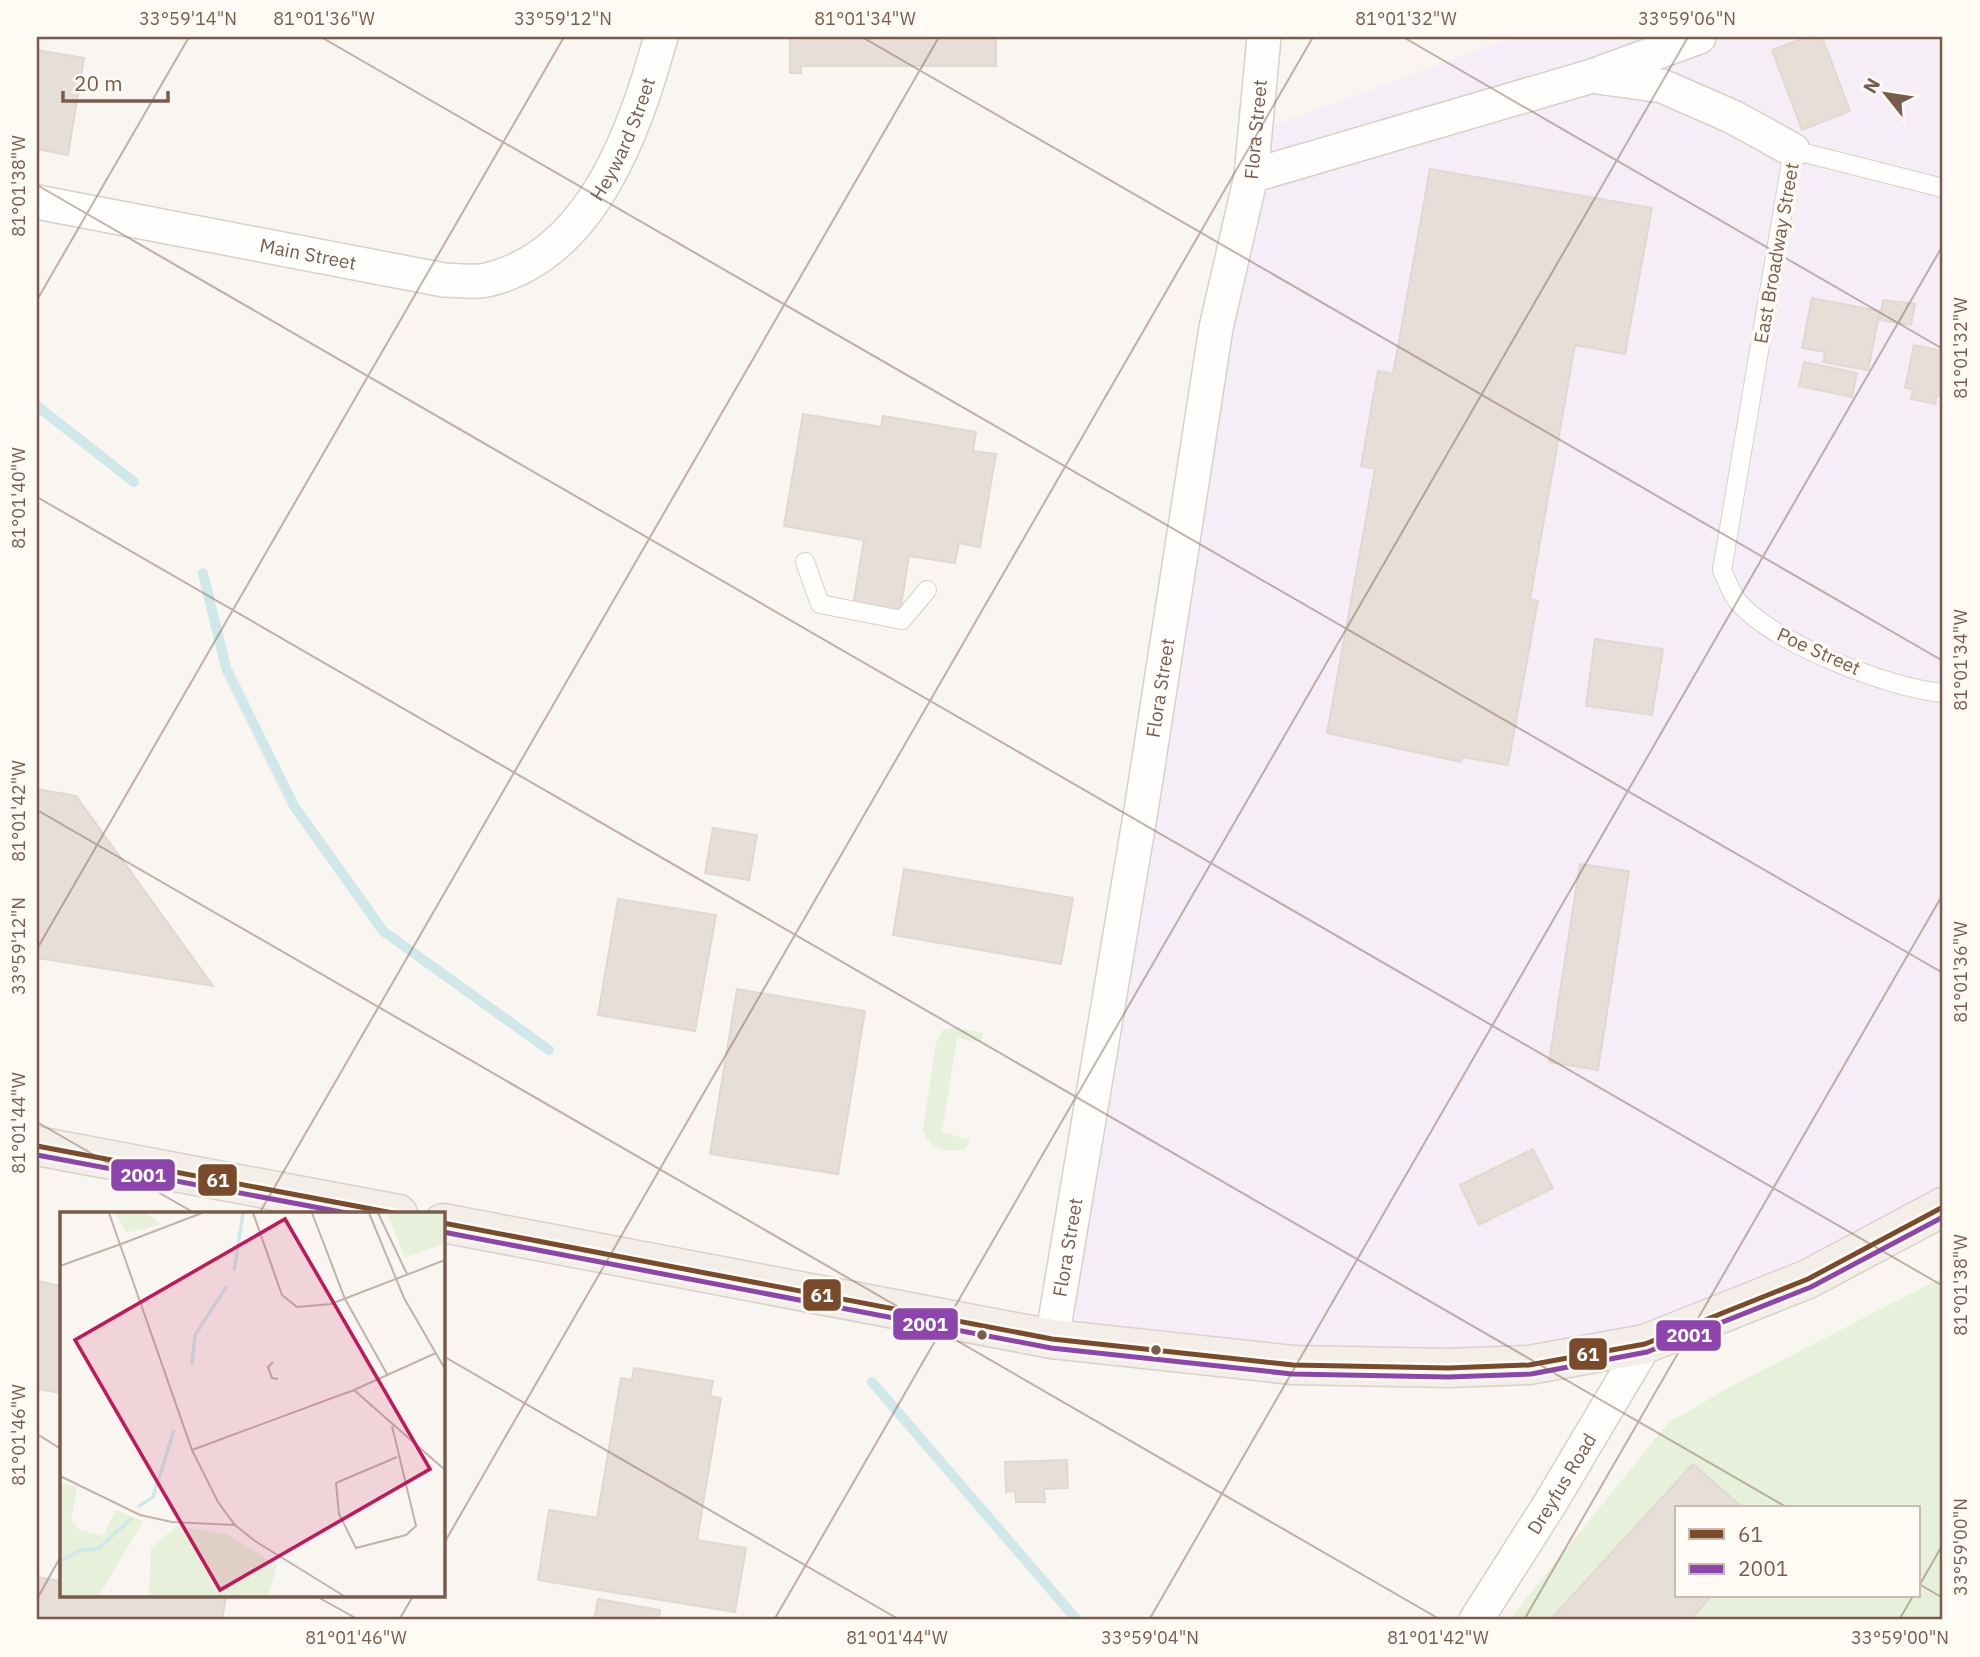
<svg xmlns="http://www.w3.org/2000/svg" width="1980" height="1657" font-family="'IBM Plex Sans',sans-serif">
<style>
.education{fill:#f6eef6}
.green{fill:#e7f0db;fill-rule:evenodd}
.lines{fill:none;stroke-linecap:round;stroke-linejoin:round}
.stream{stroke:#d0e8ea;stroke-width:10}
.building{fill:#e6ded7;stroke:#e2d8d2;stroke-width:2}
.lane-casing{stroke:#d7d1cb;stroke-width:20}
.street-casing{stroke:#d7d1cb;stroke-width:36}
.primary-casing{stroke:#dad1cc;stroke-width:41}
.lane{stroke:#fefefd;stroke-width:18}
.street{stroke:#fefefd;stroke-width:33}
.primary{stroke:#f3eee8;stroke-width:38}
.bus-1-casing{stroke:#fffaf3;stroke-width:10}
.bus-2-casing{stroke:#fffaf3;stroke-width:10}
.bus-1{stroke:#7a4b2a;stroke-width:5}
.bus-2{stroke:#8e44ad;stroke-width:5}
.ticks{fill:none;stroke:#7a5c4d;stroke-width:2;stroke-opacity:0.45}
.bus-dot{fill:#7a5c4d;stroke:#fffaf3;stroke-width:2.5}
.labels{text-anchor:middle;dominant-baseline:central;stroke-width:7;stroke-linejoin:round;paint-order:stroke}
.street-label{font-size:19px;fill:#7a5c4d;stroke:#fffaf3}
.inset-river{fill:none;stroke:#d0e8ea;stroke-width:3.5}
.inset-road{fill:none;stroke:#c2b3aa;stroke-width:2}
.view{fill:#c2185b;fill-opacity:0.15;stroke:#c2185b;stroke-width:3.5}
.inset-edge{fill:none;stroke:#7a5c4d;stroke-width:3.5}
.line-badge{stroke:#fffaf3;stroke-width:2.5}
.badge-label{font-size:19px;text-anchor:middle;font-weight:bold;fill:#fff}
.neatline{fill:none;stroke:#7a5c4d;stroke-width:2.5}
.ticks-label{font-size:18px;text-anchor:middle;fill:#7a5c4d}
</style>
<rect width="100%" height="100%" fill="#f9f5f0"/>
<polygon class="education" points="1513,37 1943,37 1943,1219 1759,1308 1401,1369 1049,1326 1259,131"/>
<g class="green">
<path d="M955,1027L984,1033L980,1042L957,1038L942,1132L970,1140L965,1149C945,1152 930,1151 923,1130L936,1042L943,1030Z"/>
<path d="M1943,1277V1620H1509L1667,1424L1726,1389ZM1677,1508H1919V1596H1677Z"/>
</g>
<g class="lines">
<g class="stream">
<polyline points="37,406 134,482"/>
<polyline points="203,573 226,668 294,806 383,931 549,1050"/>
<polyline points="872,1382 1077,1620"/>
</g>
</g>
<g class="building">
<polygon points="790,37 996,37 996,66 801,66 801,73 790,73"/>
<polygon points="1807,37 1822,37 1850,111 1802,130 1772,50"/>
<polygon points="37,50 84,58 68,155 37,149"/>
<polygon points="1430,169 1652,208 1625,354 1575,345 1530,599 1538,601 1508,765 1462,757 1461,762 1327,733 1375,469 1361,466 1378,371 1393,374"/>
<polygon points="1812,298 1880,311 1868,370 1823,362 1825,352 1802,348"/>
<polygon points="1883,300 1915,304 1911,325 1880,320"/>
<polygon points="1914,345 1943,351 1943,397 1937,395 1935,404 1911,399 1913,389 1905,388"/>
<polygon points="1804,362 1857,373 1852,397 1799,386"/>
<polygon points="803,414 881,427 883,416 976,432 973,451 996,454 980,547 959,543 955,563 909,556 900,612 853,605 864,540 784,526"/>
<polygon points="1595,639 1663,649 1652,715 1586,706"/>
<polygon points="37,789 76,796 213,986 37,958"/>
<polygon points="713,828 757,835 749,880 705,873"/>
<polygon points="1580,864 1629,871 1598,1070 1549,1062"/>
<polygon points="904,869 1073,898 1061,964 893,935"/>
<polygon points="618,899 716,915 695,1031 598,1015"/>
<polygon points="737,989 865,1011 838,1174 710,1154"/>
<polygon points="1533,1149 1553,1188 1479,1225 1460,1185"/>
<polygon points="37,1281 61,1286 61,1393 37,1389"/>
<polygon points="634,1368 713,1381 710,1396 721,1398 697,1540 746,1548 735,1612 538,1580 549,1510 597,1518 621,1378 632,1380"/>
<polygon points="1067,1460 1068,1488 1044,1489 1045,1502 1016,1502 1015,1491 1006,1492 1005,1462"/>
<polygon points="1693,1464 1743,1508 1677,1508 1677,1596 1711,1596 1690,1620 1550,1620"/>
<polygon points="37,1577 61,1581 61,1596 226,1596 222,1620 37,1620"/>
<polygon points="598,1599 660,1610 659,1620 594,1620"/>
</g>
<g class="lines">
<defs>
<g id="lane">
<path d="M1943,188L1793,150L1722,570C1727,580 1731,594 1739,603C1776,644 1888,688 1943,693"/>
<polyline points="805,562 820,604 902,620 927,590"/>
</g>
<g id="street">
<polyline points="1598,77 1662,86 1733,117 1793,150"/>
<polyline points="1251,176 1592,76 1699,37"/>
<path id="s1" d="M37,202L444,280C458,280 474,283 487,280C593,255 635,129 661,37"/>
<path id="s2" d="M1052,1339L1142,804L1216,328L1251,176L1264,37"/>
<path id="s3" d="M1476,1620L1551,1502L1645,1344"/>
</g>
<g id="primary">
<polyline points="37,1146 398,1214"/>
<polyline points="443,1223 1052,1339 1293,1365 1448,1368 1529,1365 1645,1344 1808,1279 1943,1207"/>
</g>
</defs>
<use href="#lane" class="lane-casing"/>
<use href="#street" class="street-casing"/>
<use href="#primary" class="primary-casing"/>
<use href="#lane" class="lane"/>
<use href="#street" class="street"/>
<use href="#primary" class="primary"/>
<defs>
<g id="bus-1">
<polyline points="37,1146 398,1214"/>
<polyline points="443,1223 1052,1339 1293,1365 1448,1368 1529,1365 1645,1344 1808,1279 1943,1207"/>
</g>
<g id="bus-2">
<polyline points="37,1155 352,1214"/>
<polyline points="443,1232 1051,1348 1292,1374 1448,1377 1531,1374 1647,1352 1811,1287 1943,1217"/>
</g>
</defs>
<use href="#bus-1" class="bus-1-casing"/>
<use href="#bus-2" class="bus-2-casing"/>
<use href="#bus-1" class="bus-1"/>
<use href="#bus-2" class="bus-2"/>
</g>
<path class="ticks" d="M321,37L1943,973M862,37L1943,661M1403,37L1943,349M37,185L1943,1286M37,300L189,37M37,497L1788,1508M37,810L1441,1620M37,949L564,37M37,1122L196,1214M259,1214L939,37M443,1356L900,1620M37,1434L61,1449M443,1545L1313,37M1919,1584L1943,1598M1919,1586L1943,1544M316,1596L359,1620M37,1599L61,1556M399,1620L413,1596M774,1620L1688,37M1149,1620L1943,245M1524,1620L1943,894M1899,1620L1913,1596"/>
<g class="bus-dot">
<circle cx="982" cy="1335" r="6"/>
<circle cx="1156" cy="1350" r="6"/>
</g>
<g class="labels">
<g class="street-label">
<text stroke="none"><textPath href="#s2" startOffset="1227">Flora Street</textPath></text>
<text stroke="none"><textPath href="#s1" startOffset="662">Heyward Street</textPath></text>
<text transform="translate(1776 253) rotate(-80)">East Broadway Street</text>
<text stroke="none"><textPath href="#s1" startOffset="276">Main Street</textPath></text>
<text transform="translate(1819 651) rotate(24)">Poe Street</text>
<text stroke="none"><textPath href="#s2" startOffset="660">Flora Street</textPath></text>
<text stroke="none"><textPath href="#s2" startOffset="93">Flora Street</textPath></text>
<text stroke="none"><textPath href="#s3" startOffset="161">Dreyfus Road</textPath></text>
</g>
</g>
<g transform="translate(60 1212)">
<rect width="385" height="385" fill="#f9f5f0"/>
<path d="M56,1H87L101,12L66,21ZM327,1H385V31L345,46ZM0,269L17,276L11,308L20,318L43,324L56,298L83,309L39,384H0ZM117,314L167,322L217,353L208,384H89L91,336Z" fill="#e7f0db"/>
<path class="inset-river" d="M174,59L183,1M132,153L135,123L167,74M78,295L93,285L114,218M0,349L21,338L38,337L72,306"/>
<path class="inset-road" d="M49,1L132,238L158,290L175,313L195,329L284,384M193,1L222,83L237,95L271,92L385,48M252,1L285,87L327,162M309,1L344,86L385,157M318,1L347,62M61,32L142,1M0,54L61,32M213,150L208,155L212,166L218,167M294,178L385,258M332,214L356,314L346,323L296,336L279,302L276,271L337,245M132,238L294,178L376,141M0,264L80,303L112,310L175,313"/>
<path class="view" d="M225,7L370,257L160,378L15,128Z"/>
<rect width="385" height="385" class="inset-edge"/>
</g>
<g class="line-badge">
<rect x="110" y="1158" width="66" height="34" rx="7" fill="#8e44ad"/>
<rect x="197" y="1163" width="41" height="34" rx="7" fill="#7a4b2a"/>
<rect x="802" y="1278" width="40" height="34" rx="7" fill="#7a4b2a"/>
<rect x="892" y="1307" width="67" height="34" rx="7" fill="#8e44ad"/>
<rect x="1655" y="1319" width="67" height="33" rx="7" fill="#8e44ad"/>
<rect x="1568" y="1337" width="40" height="34" rx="7" fill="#7a4b2a"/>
</g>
<g class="badge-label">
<text x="143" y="1182">2001</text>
<text x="218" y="1187">61</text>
<text x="822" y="1302">61</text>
<text x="925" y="1331">2001</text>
<text x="1689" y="1342">2001</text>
<text x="1588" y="1361">61</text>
</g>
<rect width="1980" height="1657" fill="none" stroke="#fffaf3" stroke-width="77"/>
<rect x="1675" y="1506" width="245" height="91" fill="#fffaf3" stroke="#cabbb1" stroke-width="2"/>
<rect x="1689" y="1529" width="35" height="10" fill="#7a4b2a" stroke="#cabbb1" stroke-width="2"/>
<text x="1738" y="1542" font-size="21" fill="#7a5c4d">61</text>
<rect x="1689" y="1564" width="35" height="10" fill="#8e44ad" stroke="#cabbb1" stroke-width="2"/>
<text x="1738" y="1576" font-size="21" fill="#7a5c4d">2001</text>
<g transform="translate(1886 94) rotate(300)" stroke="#fffaf3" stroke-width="5" paint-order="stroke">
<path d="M0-5L12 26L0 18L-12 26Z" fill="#7a5c4d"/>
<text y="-10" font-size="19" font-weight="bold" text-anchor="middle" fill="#7a5c4d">N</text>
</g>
<path d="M63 91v10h105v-10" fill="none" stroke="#7a5c4d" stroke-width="3.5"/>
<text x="74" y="91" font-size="21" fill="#7a5c4d" stroke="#fffaf3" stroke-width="5" paint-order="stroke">20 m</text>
<rect x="38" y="38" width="1903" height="1580" class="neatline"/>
<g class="ticks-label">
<text x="188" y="25">33°59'14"N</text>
<text x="324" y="25">81°01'36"W</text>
<text x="563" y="25">33°59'12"N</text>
<text x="865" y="25">81°01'34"W</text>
<text x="1406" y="25">81°01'32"W</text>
<text x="1687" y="25">33°59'06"N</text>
<text transform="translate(19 186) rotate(-90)" y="6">81°01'38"W</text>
<text transform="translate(1961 348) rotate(-90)" y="6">81°01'32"W</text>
<text transform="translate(19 498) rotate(-90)" y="6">81°01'40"W</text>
<text transform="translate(1961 660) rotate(-90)" y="6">81°01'34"W</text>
<text transform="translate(19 811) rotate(-90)" y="6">81°01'42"W</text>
<text transform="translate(19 946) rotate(-90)" y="6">33°59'12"N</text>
<text transform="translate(1961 972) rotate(-90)" y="6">81°01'36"W</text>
<text transform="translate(19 1123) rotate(-90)" y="6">81°01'44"W</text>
<text transform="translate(1961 1285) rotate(-90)" y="6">81°01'38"W</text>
<text transform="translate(19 1435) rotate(-90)" y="6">81°01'46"W</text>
<text transform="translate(1961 1547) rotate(-90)" y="6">33°59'00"N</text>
<text x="356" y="1644">81°01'46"W</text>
<text x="897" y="1644">81°01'44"W</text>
<text x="1150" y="1644">33°59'04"N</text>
<text x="1438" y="1644">81°01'42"W</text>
<text x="1900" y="1644">33°59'00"N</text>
</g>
</svg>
